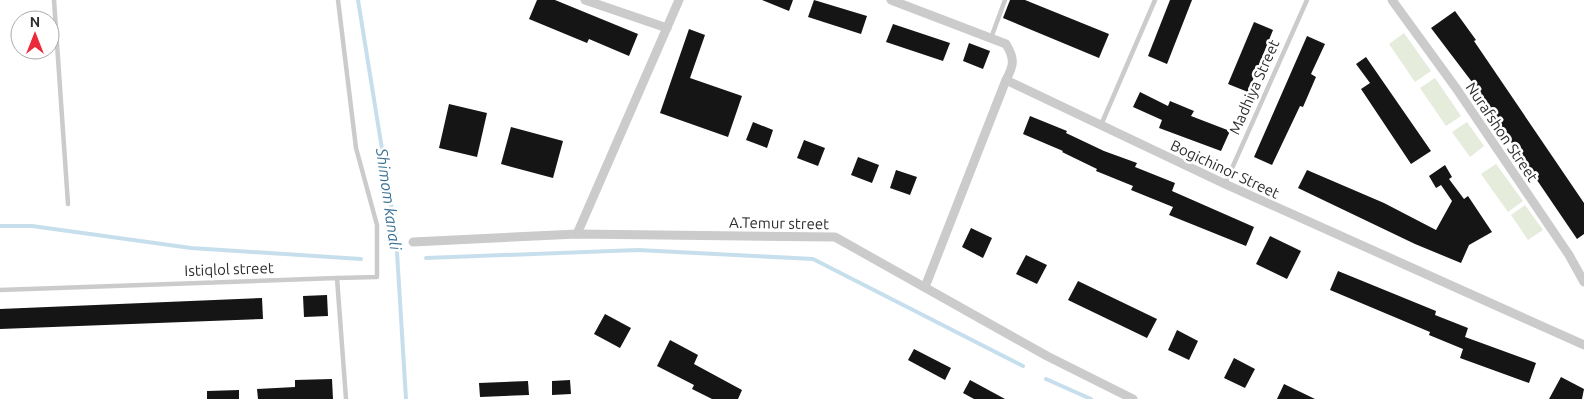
<svg xmlns="http://www.w3.org/2000/svg" width="1584" height="399" font-family="Ubuntu,sans-serif">
<style>
.green{fill:#e5ecdc}
.lines{fill:none;stroke-linecap:round;stroke-linejoin:round}
.stream{stroke:#c7dfed;stroke-width:4}
.building{fill:#151515}
.service{stroke:#cbcbcb;stroke-width:4.5}
.minor{stroke:#cbcbcb;stroke-width:9}
.labels{text-anchor:middle;dominant-baseline:central;stroke-width:5;stroke-linejoin:round;paint-order:stroke}
.street-label{font-size:15px;fill:#2e2e2e;stroke:#fff}
.water-label{font-size:16px;font-style:italic;fill:#397294;stroke:#fff}
</style>
<rect width="100%" height="100%" fill="#fff"/>
<g class="green">
<polygon points="1404,33 1431,71 1415,82 1389,44"/>
<polygon points="1435,78 1461,116 1446,126 1420,88"/>
<polygon points="1467,122 1484,146 1470,157 1452,132"/>
<polygon points="1496,164 1523,201 1508,212 1481,174"/>
<polygon points="1525,205 1543,230 1528,240 1511,215"/>
</g>
<g class="lines">
<g class="stream">
<polyline points="358,0 396,236 406,399"/>
<polyline points="0,226 32,226 191,248 361,259"/>
<polyline points="426,258 638,250 813,259 1023,366"/>
<polyline points="1046,379 1091,399"/>
</g>
</g>
<g class="building">
<polygon points="537,0 555,0 638,34 629,56 589,39 587,43 529,19"/>
<polygon points="762,0 793,0 789,11"/>
<polygon points="814,0 867,16 861,34 808,17"/>
<polygon points="1010,0 1025,0 1109,34 1099,58 1003,18"/>
<polygon points="1170,0 1192,0 1167,64 1148,56"/>
<polygon points="1455,11 1476,40 1474,41 1584,203 1584,234 1577,239 1486,105 1482,108 1467,85 1472,82 1431,28"/>
<polygon points="1254,22 1273,30 1248,92 1228,84"/>
<polygon points="893,24 950,43 943,61 886,42"/>
<polygon points="689,29 705,35 690,78 742,96 728,137 660,113"/>
<polygon points="1307,36 1325,44 1311,74 1316,77 1303,107 1300,106 1272,165 1254,157"/>
<polygon points="969,43 990,51 983,69 963,61"/>
<polygon points="1366,57 1431,151 1411,164 1361,89 1370,83 1356,64"/>
<polygon points="1140,92 1168,106 1170,101 1194,111 1191,116 1230,131 1221,151 1159,128 1162,120 1133,107"/>
<polygon points="449,104 487,113 477,157 439,148"/>
<polygon points="1030,116 1067,131 1066,133 1104,151 1137,163 1135,167 1175,183 1172,191 1254,227 1246,246 1169,215 1173,207 1131,190 1133,186 1096,171 1097,169 1062,152 1063,151 1023,134"/>
<polygon points="753,122 773,130 767,148 746,140"/>
<polygon points="511,127 563,141 553,178 501,164"/>
<polygon points="804,140 825,148 818,166 797,158"/>
<polygon points="858,157 879,165 872,183 851,175"/>
<polygon points="1445,165 1452,177 1449,179 1464,199 1468,196 1492,232 1469,245 1461,263 1415,244 1298,188 1307,170 1384,203 1436,230 1452,201 1441,185 1436,188 1429,176"/>
<polygon points="896,170 917,177 910,195 890,188"/>
<polygon points="971,228 992,238 983,258 962,247"/>
<polygon points="1270,236 1301,251 1287,279 1256,264"/>
<polygon points="1026,255 1047,265 1037,284 1016,274"/>
<polygon points="1338,271 1436,311 1435,315 1468,328 1465,337 1536,363 1529,383 1460,358 1463,349 1429,335 1430,332 1330,290"/>
<polygon points="1078,281 1157,319 1147,338 1068,300"/>
<polygon points="327,295 328,316 304,317 303,296"/>
<polygon points="262,298 263,319 0,329 0,309"/>
<polygon points="605,314 631,328 620,348 594,334"/>
<polygon points="1177,330 1198,341 1189,360 1168,350"/>
<polygon points="670,340 698,355 694,364 742,390 738,399 712,399 692,389 694,385 657,366"/>
<polygon points="914,349 951,368 945,380 908,360"/>
<polygon points="1234,358 1255,369 1245,388 1224,378"/>
<polygon points="1561,377 1584,389 1582,399 1549,399"/>
<polygon points="332,379 333,399 258,399 257,389 295,387 295,380"/>
<polygon points="570,380 571,394 552,395 552,381"/>
<polygon points="970,380 1005,399 974,399 963,393"/>
<polygon points="528,381 529,395 480,397 479,383"/>
<polygon points="1284,384 1315,399 1277,399"/>
<polygon points="239,390 239,399 207,399 207,391"/>
</g>
<g class="lines">
<g class="service">
<polyline points="54,0 68,204"/>
<polyline points="991,38 1005,0"/>
<polyline points="1101,125 1155,0"/>
<polyline points="1225,184 1307,0"/>
<polyline points="337,278 377,277 377,225 356,148 338,0"/>
<polyline points="0,290 337,278 346,399"/>
</g>
<g class="minor">
<polyline points="585,0 667,28"/>
<path d="M891,0L1006,44C1015,59 1014,65 1006,80L1225,184L1584,345"/>
<polyline points="1392,0 1456,88 1569,255 1584,282"/>
<polyline points="577,234 679,0"/>
<polyline points="413,242 577,234 835,237 1047,356 1133,399"/>
<polyline points="925,287 1006,80"/>
</g>
</g>
<g class="labels">
<g class="street-label">
<text transform="translate(1254 87) rotate(-66)">Madhiya Street</text>
<text transform="translate(1502 132) rotate(56)">Nurafshon Street</text>
<text transform="translate(1225 169) rotate(25)">Bogichinor Street</text>
<text transform="translate(779 223) rotate(1)">A.Temur street</text>
<text transform="translate(229 269) rotate(-2)">Istiqlol street</text>
</g>
<g class="water-label">
<text transform="translate(389 199) rotate(82)">Shimom kanali</text>
</g>
</g>
<g transform="translate(35 35)"><circle r="24" fill="#ffffff" stroke="#ababab"/>
<path d="M0-4L9 19L0 12L-9 19Z" fill="#eb2b3c"/>
<text y="-8" font-size="14" font-weight="bold" text-anchor="middle" fill="#2e2e2e">N</text>
</g>
</svg>
